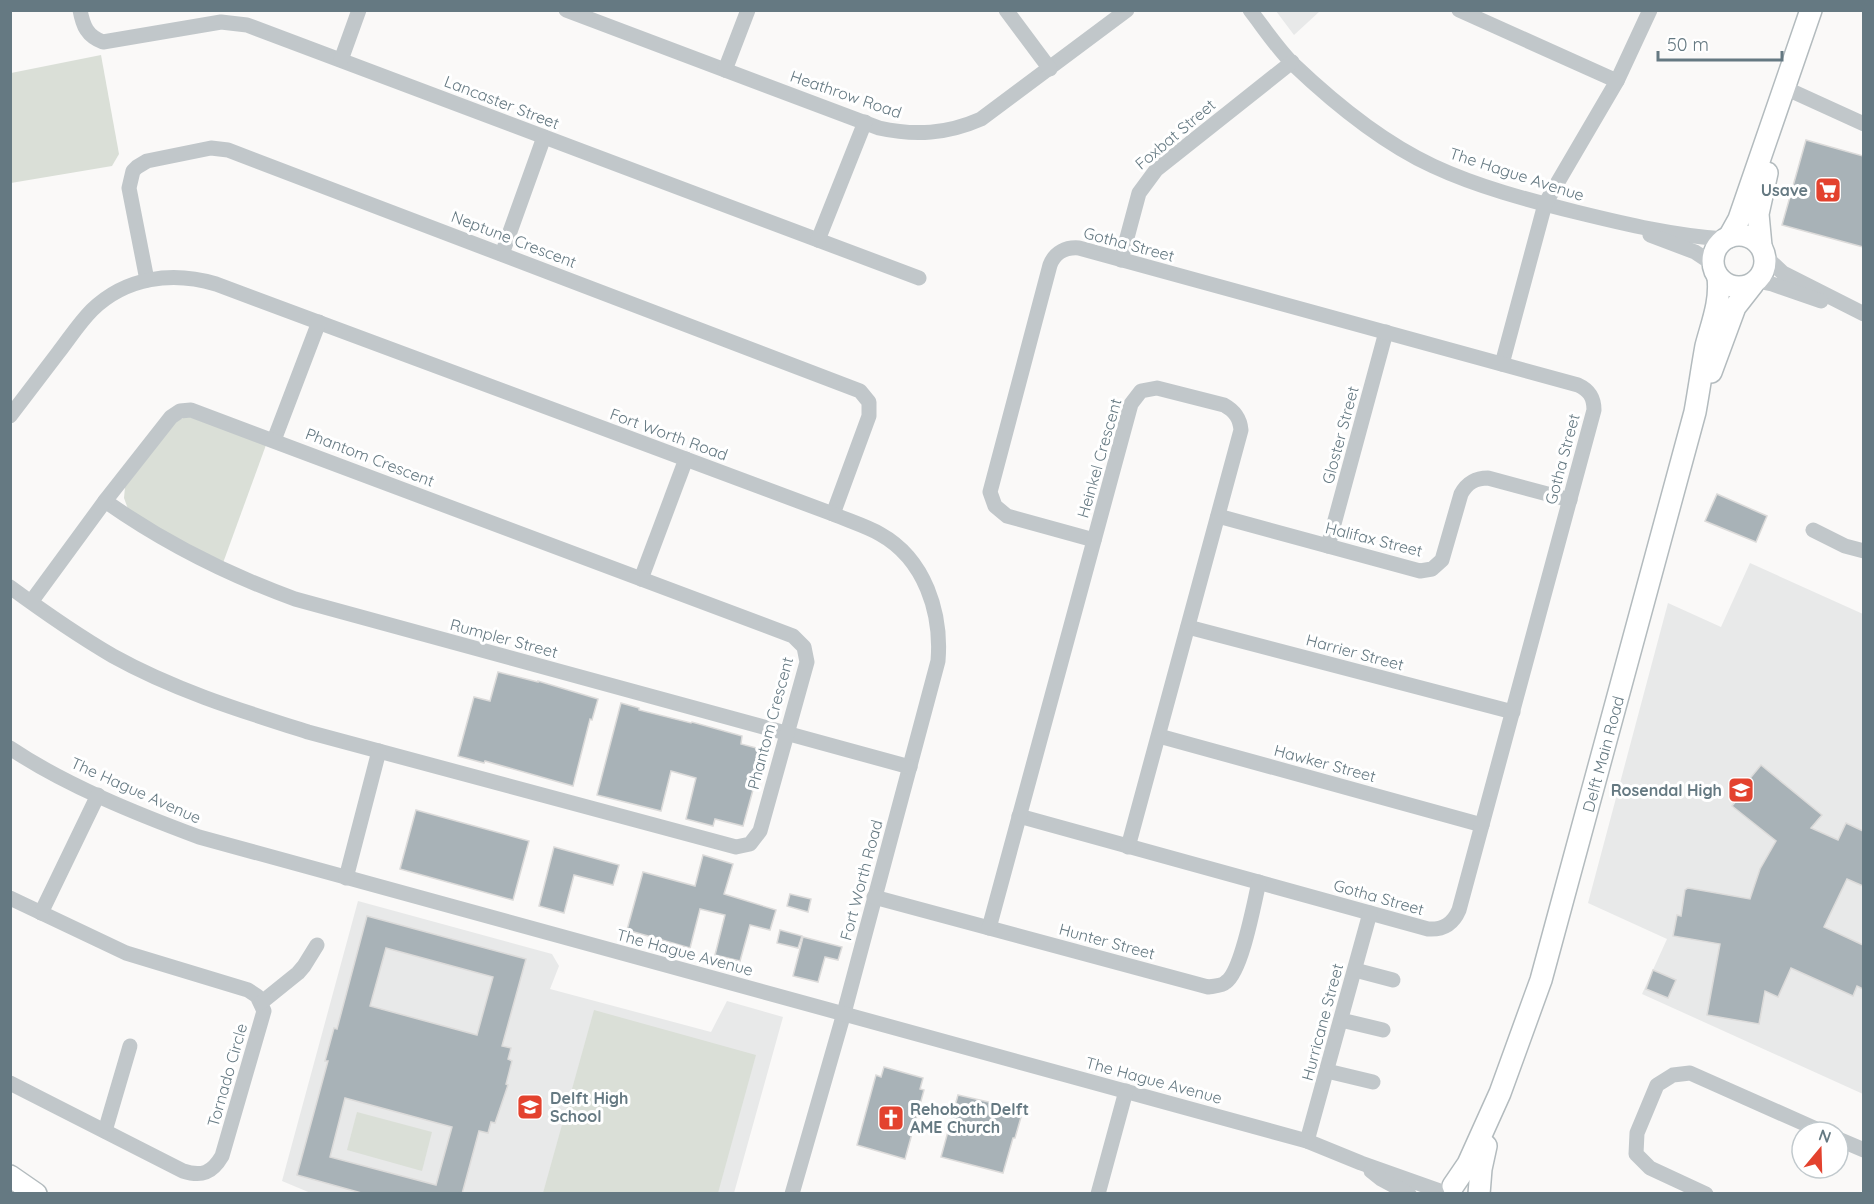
<svg xmlns="http://www.w3.org/2000/svg" width="1874" height="1204" font-family="Quicksand,sans-serif">
<style>
.built{fill:#e8e9e9}
.green{fill:#dadfd7}
.building{fill:#a8b2b7;stroke:#dcdbda;stroke-width:1.5;fill-rule:evenodd}
.lines{fill:none;stroke-linecap:round;stroke-linejoin:round}
.secondary-casing{stroke:#b3bbbe;stroke-width:24}
.street{stroke:#c1c7ca;stroke-width:15}
.secondary{stroke:#fff;stroke-width:21}
.labels{text-anchor:middle;dominant-baseline:central;stroke-width:6;stroke-linejoin:round;paint-order:stroke}
.street-label{font-size:16px;fill:#657982;stroke:#fff}
.poi-label{font-size:16px;font-weight:bold;fill:#657982;stroke:#fff;text-anchor:end}
</style>
<rect width="100%" height="100%" fill="#faf9f8"/>
<g class="built">
<polygon points="1276,11 1320,11 1294,35"/>
<polygon points="1750,563 1863,614 1863,1094 1642,994 1667,939 1588,903 1668,603 1721,627"/>
<polygon points="358,901 552,954 559,966 550,989 711,1032 727,1001 783,1017 734,1193 313,1194 282,1181"/>
</g>
<g class="green">
<polygon points="101,55 119,154 112,166 11,183 11,73"/>
<polygon points="188,416 266,445 223,563 167,536 128,509 124,498 125,487 176,421"/>
<polygon points="594,1010 756,1055 718,1193 543,1193"/>
<polygon points="357,1112 432,1132 422,1171 347,1150"/>
</g>
<g class="building">
<polygon points="1806,140 1863,156 1863,247 1782,225"/>
<polygon points="1717,494 1767,516 1756,542 1705,521"/>
<polygon points="498,672 538,682 538,681 598,699 592,720 590,719 573,786 485,761 484,763 458,756 474,697 490,701"/>
<polygon points="621,703 639,708 639,710 691,723 692,722 742,736 741,744 764,750 743,826 715,819 713,826 686,819 696,778 671,771 661,811 597,795"/>
<polygon points="1761,765 1822,815 1811,828 1838,840 1846,823 1863,831 1863,886 1847,879 1824,927 1863,945 1863,989 1857,986 1853,996 1791,968 1778,997 1765,991 1759,1024 1707,1015 1720,944 1673,936 1677,915 1681,916 1685,890 1688,888 1750,899 1760,869 1776,841 1732,806 1750,784 1747,782"/>
<polygon points="416,810 529,841 513,900 400,869"/>
<polygon points="554,847 619,865 613,885 574,875 564,913 539,906"/>
<polygon points="703,855 733,864 724,894 776,910 770,930 750,925 740,961 715,955 725,915 700,909 690,948 627,930 643,872 695,886"/>
<polygon points="790,894 811,899 808,912 787,906"/>
<path d="M367,916L526,959L502,1046L511,1048L508,1059L512,1061L506,1084L508,1085L495,1123L491,1122L488,1133L479,1131L462,1194H365L297,1175L328,1061H325L334,1028L337,1029ZM386,948L493,977L477,1035L370,1006ZM345,1098L452,1127L436,1185L330,1157Z"/>
<polygon points="780,930 802,936 798,948 777,943"/>
<polygon points="803,937 842,947 838,960 825,957 818,982 793,976"/>
<polygon points="1653,970 1676,980 1668,998 1646,989"/>
<polygon points="884,1067 923,1078 920,1089 924,1090 905,1159 857,1145 876,1075 881,1077"/>
<polygon points="958,1095 1023,1110 1015,1138 1013,1138 1003,1173 941,1157"/>
</g>
<g class="lines">
<defs>
<g id="secondary">
<circle cx="1739" cy="261" r="26"/>
<polyline points="1729,237 1739,219 1811,10"/>
<polyline points="1761,246 1758,214 1767,173"/>
<polyline points="1711,372 1735,307 1753,284"/>
<polyline points="10,1176 36,1194"/>
<path d="M1453,1186L1468,1164L1500,1093L1541,980L1695,412C1699,390 1702,368 1706,346C1712,323 1721,301 1718,277"/>
<polyline points="1479,1194 1481,1169 1486,1146"/>
</g>
</defs>
<use href="#secondary" class="secondary-casing"/>
<g class="street">
<path d="M80,10C83,26 87,36 103,42L221,22L247,25L919,278"/>
<path d="M566,10L879,128C915,136 947,134 981,119L1127,10"/>
<polyline points="1006,10 1050,69"/>
<path d="M1250,10C1264,28 1277,48 1293,64C1334,103 1381,142 1433,166C1478,187 1528,200 1576,212C1625,224 1675,236 1725,239"/>
<polyline points="1459,10 1617,81"/>
<polyline points="341,60 359,10"/>
<polyline points="725,70 748,10"/>
<polyline points="1785,88 1864,124"/>
<polyline points="1650,235 1695,252 1713,264"/>
<polyline points="818,240 865,122"/>
<polyline points="502,254 544,137"/>
<polyline points="1766,257 1783,273 1864,314"/>
<polyline points="1121,260 1139,193 1156,170 1292,62"/>
<polyline points="147,280 129,188 133,171 137,167 147,161 211,148 228,150 860,391 869,402 869,416 833,514"/>
<polyline points="1757,281 1772,284 1821,301"/>
<polyline points="1502,364 1545,204 1617,81 1650,10"/>
<path d="M10,416C26,395 42,374 58,353C69,339 79,323 92,310C126,277 172,271 216,284L833,514C849,521 866,526 880,534C925,559 942,613 938,661L844,1013L792,1194"/>
<polyline points="274,440 319,322"/>
<path d="M105,501C166,544 226,574 295,599L910,767"/>
<path d="M1218,516L1420,571L1432,569L1442,560L1461,494C1467,483 1475,478 1488,478L1570,500"/>
<polyline points="1813,530 1845,546 1864,551"/>
<polyline points="1328,546 1386,332"/>
<polyline points="641,579 686,459"/>
<path d="M10,587C44,612 77,635 113,656C174,690 242,711 308,732L736,847L750,844L760,831L807,662L804,647L793,636L191,410L180,411L171,417L105,501L31,602"/>
<polyline points="1188,627 1513,712"/>
<polyline points="1159,736 1482,825"/>
<path d="M10,748C65,785 137,814 199,837L1307,1141L1361,1163L1440,1191"/>
<path d="M1019,816L1428,929C1443,930 1453,924 1459,910L1594,410C1594,397 1589,390 1578,385L1079,248C1066,247 1055,252 1050,265L990,492L995,506L1007,516L1094,540"/>
<polyline points="346,878 379,751"/>
<path d="M874,897L1208,987C1214,986 1222,986 1226,982C1242,971 1254,903 1259,882"/>
<path d="M10,898L126,953L248,990L257,996L264,1011L222,1156C212,1173 202,1177 183,1171L10,1083"/>
<polyline points="41,913 98,795"/>
<path d="M989,928L1131,404L1141,391L1157,388L1224,405C1235,411 1240,418 1241,430L1128,847"/>
<polyline points="1355,970 1393,980"/>
<polyline points="262,1002 298,973 304,966 317,945"/>
<polyline points="1341,1020 1383,1030"/>
<polyline points="1327,1071 1373,1082"/>
<polyline points="105,1131 130,1046"/>
<polyline points="1838,1139 1864,1150"/>
<polyline points="1307,1141 1370,913"/>
<polyline points="1371,1171 1381,1179 1409,1194"/>
<polyline points="1098,1194 1126,1091"/>
<polyline points="1706,1194 1650,1168 1636,1154 1637,1133 1657,1085 1673,1075 1690,1073 1823,1132"/>
</g>
<use href="#secondary" class="secondary"/>
</g>
<defs>
<symbol id="supermarket-square" viewBox="-11 -11 22 22"><rect x="-9" y="-9" width="18" height="18" rx="4" fill="#e3422e" stroke="#fff"/><path d="M-6-5.5h2.5l.6 2H6L4.5 2H-2.5L-4.4-4H-6ZM-1.5 3.2a1.3 1.3 0 1 0 .1 0ZM3 3.2a1.3 1.3 0 1 0 .1 0Z" fill="#fff"/></symbol>
<symbol id="school-square" viewBox="-11 -11 22 22"><rect x="-9" y="-9" width="18" height="18" rx="4" fill="#e3422e" stroke="#fff"/><path d="M0-5L7-2L0 1L-7-2ZM-4 1L0 2.5L4 1V4Q0 6-4 4Z" fill="#fff"/></symbol>
<symbol id="church-square" viewBox="-11 -11 22 22"><rect x="-9" y="-9" width="18" height="18" rx="4" fill="#e3422e" stroke="#fff"/><path d="M-1.2-6h2.4v3.5h3.3v2.4h-3.3V6h-2.4V-.1h-3.3v-2.4h3.3Z" fill="#fff"/></symbol>
</defs>
<g fill-rule="evenodd">
<use href="#supermarket-square" x="1813" y="175" width="30" height="30"/>
<use href="#school-square" x="1726" y="775" width="30" height="30"/>
<use href="#school-square" x="515" y="1092" width="30" height="30"/>
<use href="#church-square" x="876" y="1103" width="30" height="30"/>
</g>
<g class="labels">
<g class="street-label">
<text transform="translate(846 94) rotate(19)">Heathrow Road</text>
<text transform="translate(502 102) rotate(21)">Lancaster Street</text>
<text transform="translate(1175 134) rotate(-40)">Foxbat Street</text>
<text transform="translate(1517 174) rotate(18)">The Hague Avenue</text>
<text transform="translate(514 239) rotate(21)">Neptune Crescent</text>
<text transform="translate(1129 244) rotate(15)">Gotha Street</text>
<text transform="translate(669 434) rotate(20)">Fort Worth Road</text>
<text transform="translate(1340 435) rotate(-75)">Gloster Street</text>
<text transform="translate(370 457) rotate(21)">Phantom Crescent</text>
<text transform="translate(1099 458) rotate(-74)">Heinkel Crescent</text>
<text transform="translate(1562 459) rotate(-75)">Gotha Street</text>
<text transform="translate(1374 539) rotate(14)">Halifax Street</text>
<text transform="translate(504 638) rotate(15)">Rumpler Street</text>
<text transform="translate(1355 652) rotate(15)">Harrier Street</text>
<text transform="translate(770 723) rotate(-75)">Phantom Crescent</text>
<text transform="translate(1603 754) rotate(-75)">Delft Main Road</text>
<text transform="translate(1325 763) rotate(15)">Hawker Street</text>
<text transform="translate(136 790) rotate(24)">The Hague Avenue</text>
<text transform="translate(861 880) rotate(-75)">Fort Worth Road</text>
<text transform="translate(1379 897) rotate(16)">Gotha Street</text>
<text transform="translate(1107 941) rotate(15)">Hunter Street</text>
<text transform="translate(685 952) rotate(15)">The Hague Avenue</text>
<text transform="translate(1322 1022) rotate(-75)">Hurricane Street</text>
<text transform="translate(227 1075) rotate(-74)">Tornado Circle</text>
<text transform="translate(1154 1080) rotate(15)">The Hague Avenue</text>
</g>
<g class="poi-label">
<text x="1808" y="190">Usave</text>
<text x="1722" y="790">Rosendal High</text>
<text x="550" y="1098" text-anchor="start">Delft High<tspan x="550" dy="18">School</tspan></text>
<text x="910" y="1109" text-anchor="start">Rehoboth Delft<tspan x="910" dy="18">AME Church</tspan></text>
</g>
</g>
<rect width="1874" height="1204" fill="none" stroke="#657982" stroke-width="24"/>
<g transform="translate(1820 1150) rotate(19)"><circle r="28" fill="#ffffff" stroke="#c1c9cd" stroke-width="1.5"/>
<path d="M0-4.5L10 22L0 15L-10 22Z" fill="#e3422e"/>
<text y="-9" font-size="16" font-weight="bold" text-anchor="middle" fill="#657982">N</text>
</g>
<path d="M1658 51v9h124v-9" fill="none" stroke="#657982" stroke-width="3"/>
<text x="1667" y="51" font-size="18" fill="#657982" stroke="#ffffff" stroke-width="4.5" paint-order="stroke">50 m</text>
</svg>
